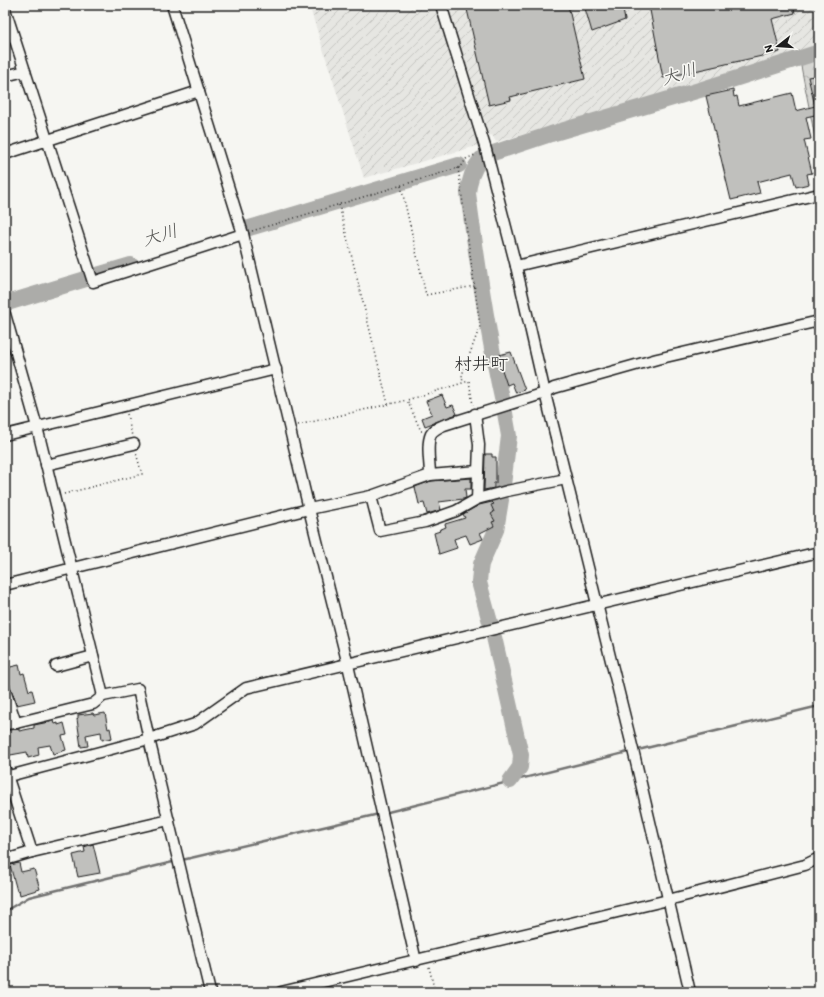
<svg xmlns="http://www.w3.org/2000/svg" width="824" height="997" font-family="Itim,'Klee One',sans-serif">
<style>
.industrial{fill:url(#industrial-furrows)}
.forest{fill:url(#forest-crowns);stroke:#797977}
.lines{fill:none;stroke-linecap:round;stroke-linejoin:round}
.stream{stroke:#727271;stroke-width:2.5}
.river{stroke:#acaca9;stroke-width:16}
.building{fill:#c0c0bd;stroke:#1c1c1c}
.minor-casing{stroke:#1c1c1c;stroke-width:13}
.path{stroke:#1c1c1c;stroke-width:1.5;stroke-dasharray:1 3;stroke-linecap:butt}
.minor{stroke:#f6f6f2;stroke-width:10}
.labels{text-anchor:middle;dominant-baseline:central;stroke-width:3.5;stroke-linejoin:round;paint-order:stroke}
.water-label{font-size:18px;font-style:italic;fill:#565654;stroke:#f6f6f2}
.neighbourhood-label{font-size:18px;fill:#1c1c1c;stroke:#f6f6f2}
</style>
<defs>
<pattern id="industrial-furrows" width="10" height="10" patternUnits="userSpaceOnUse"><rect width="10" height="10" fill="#e6e6e2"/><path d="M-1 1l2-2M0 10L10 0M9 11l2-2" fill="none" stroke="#c5c5c1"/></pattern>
<pattern id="forest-crowns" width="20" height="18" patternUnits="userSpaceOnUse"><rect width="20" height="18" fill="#d6d6d2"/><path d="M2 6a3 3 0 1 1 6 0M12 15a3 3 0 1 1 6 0" fill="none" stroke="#b7b7b4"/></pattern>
</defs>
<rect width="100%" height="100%" fill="#f6f6f2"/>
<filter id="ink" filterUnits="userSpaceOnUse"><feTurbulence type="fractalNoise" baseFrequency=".025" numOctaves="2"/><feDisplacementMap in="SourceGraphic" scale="8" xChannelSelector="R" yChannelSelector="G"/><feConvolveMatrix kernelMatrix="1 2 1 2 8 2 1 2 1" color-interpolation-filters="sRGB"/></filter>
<g filter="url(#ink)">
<g class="industrial">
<polygon points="309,5 435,5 480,145 364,178"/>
<polygon points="447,5 819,5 819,49 554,130 539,130 496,142 492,135 489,136"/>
</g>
<polygon class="forest" points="819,51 819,158 799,56"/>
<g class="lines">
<g class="stream">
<polyline points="638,750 819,706"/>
<polyline points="384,813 628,752"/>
<polyline points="182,860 379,814"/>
<polyline points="5,911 29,897 177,861"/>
</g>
<g class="river">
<polyline points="493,153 551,134 703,89 819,52"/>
<path d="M481,159C473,169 469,179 468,193C477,262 487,330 502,398"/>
<polyline points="246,229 459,165"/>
<polyline points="94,276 131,265"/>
<polyline points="7,303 89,278"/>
<polyline points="503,485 509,436 505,413"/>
<polyline points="490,622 479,582 480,571 481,564 496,530 501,500"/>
<polyline points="494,637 521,755 520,767 510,781"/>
</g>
</g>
<g class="building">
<polygon points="466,5 568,5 585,79 510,97 511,100 489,105"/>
<polygon points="584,5 622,5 625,20 592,32"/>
<polygon points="649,5 793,5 795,13 772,19 780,52 663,78"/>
<polygon points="819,75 819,114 806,117 811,139 804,140 812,173 807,174 809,184 796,187 792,173 757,182 760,193 731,200 706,96 733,90 734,97 737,96 739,106 792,93 796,111 815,106 808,77"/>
<polygon points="511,352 525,390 516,393 512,383 507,385 499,361 501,361 499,355"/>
<polygon points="442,395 447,407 453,405 457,414 425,426 422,418 432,414 426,401"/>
<polygon points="485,454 492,454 492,457 496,457 496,483 494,483 494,488 484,490"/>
<polygon points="471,478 471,489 465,489 466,498 463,499 439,502 441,510 427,514 424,503 419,504 415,487 431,481"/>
<polygon points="492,502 494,504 491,505 494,512 491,514 495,521 492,522 494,526 480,533 483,539 470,544 466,535 454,539 457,548 439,554 434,533 440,531 439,530 446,527 445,524 465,518 463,514 479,505"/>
<polygon points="19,665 21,674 24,673 29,691 32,690 35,701 17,705 10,686 6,668"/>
<polygon points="93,713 94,715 105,713 108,729 110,728 112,738 102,740 101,732 86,735 88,746 81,747 77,719 78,718 78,715"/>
<polygon points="54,721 55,724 58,723 58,725 64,723 67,735 62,736 66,750 53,754 50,745 38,747 39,755 28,758 27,752 5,756 5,732 9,730 19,729 19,731 34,728 34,725"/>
<polygon points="93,844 100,873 78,877 73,855 85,852 84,847"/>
<polygon points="19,863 21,872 34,869 40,889 20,895 19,890 17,891 10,865"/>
</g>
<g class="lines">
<defs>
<g id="minor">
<polyline points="172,5 243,234 309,509 348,665 416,961"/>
<polyline points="441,5 486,150 516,266 545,393 635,758 690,992"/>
<polyline points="5,9 93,282 243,234"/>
<polyline points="5,76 25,71"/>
<polyline points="5,154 199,91"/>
<polyline points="516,266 819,194"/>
<polyline points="5,314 37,427 103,696"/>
<polyline points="5,435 276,369"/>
<polyline points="46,465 134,444"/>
<polyline points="430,475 478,471"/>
<polyline points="371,496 380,531 425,522 456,511 477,499 479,445 475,414"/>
<polyline points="477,499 507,491 566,479"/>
<path d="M5,585L309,509L371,496L430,475C430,463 426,445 431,434C434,429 439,427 444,425L545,393L554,388L657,359L819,321"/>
<polyline points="56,666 93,656"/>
<polyline points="5,690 16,723"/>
<polyline points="5,724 16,723 93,704 103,696 138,689 149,739 210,992"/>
<polyline points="5,769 32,852 169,820"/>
<polyline points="5,777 149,739 195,724 246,688 819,552"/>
<polyline points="5,860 32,852"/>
<polyline points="281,992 668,900 805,865 819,858"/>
</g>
</defs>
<use href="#minor" class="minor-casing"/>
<g class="path">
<polyline points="458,168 480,326 462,375 463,383"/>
<polyline points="401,186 426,295 475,286"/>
<polyline points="339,205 388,404"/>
<polyline points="252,231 461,167 466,159 477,154"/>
<polyline points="127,414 132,436"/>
<polyline points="298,425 407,400"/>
<polyline points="422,431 421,431 407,400 469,381 473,405"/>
<polyline points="64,494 142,474 136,453"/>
<polyline points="429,967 435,992"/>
</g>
<use href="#minor" class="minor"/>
</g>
</g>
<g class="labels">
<g class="water-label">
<text transform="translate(679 74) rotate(-17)">大川</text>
<text transform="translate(160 235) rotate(-17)">大川</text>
</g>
<g class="neighbourhood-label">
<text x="481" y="364">村井町</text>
</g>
</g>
<rect width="824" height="997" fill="none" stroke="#f6f6f2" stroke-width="20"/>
<rect x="10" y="10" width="804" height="977" fill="none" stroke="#1c1c1c" stroke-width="1.5" filter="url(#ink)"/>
<g transform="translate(778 46) rotate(253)" stroke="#f6f6f2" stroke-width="3" paint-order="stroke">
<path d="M0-3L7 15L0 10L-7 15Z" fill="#1c1c1c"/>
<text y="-6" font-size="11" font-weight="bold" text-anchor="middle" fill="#1c1c1c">N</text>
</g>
</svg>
